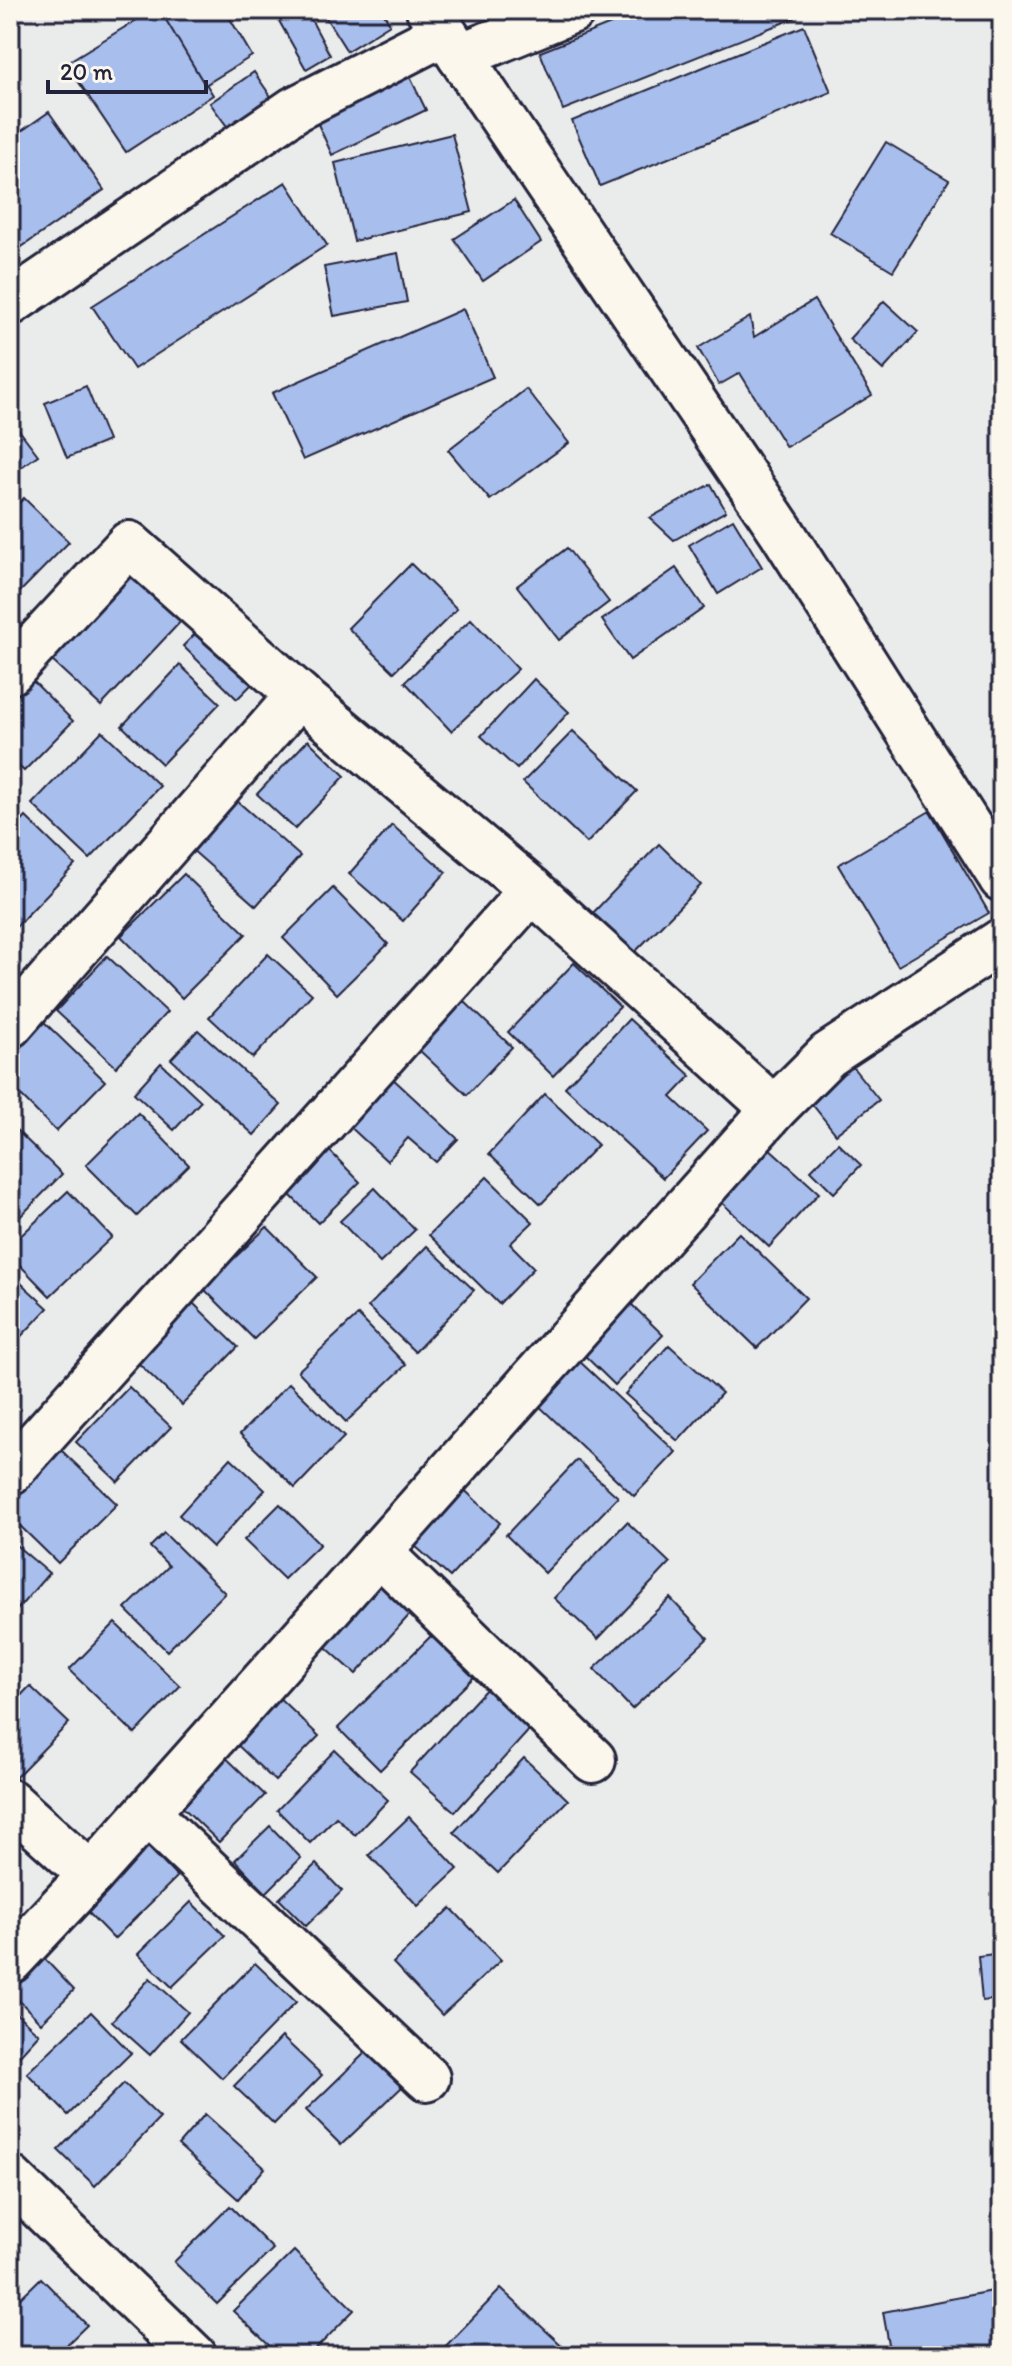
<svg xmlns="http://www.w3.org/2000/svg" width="1012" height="2366" font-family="Itim,sans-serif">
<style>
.building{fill:#a8beec;stroke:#22223b;stroke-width:2}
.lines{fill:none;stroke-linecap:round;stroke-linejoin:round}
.minor-casing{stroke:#22223b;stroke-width:50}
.minor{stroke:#fbf7ec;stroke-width:44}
</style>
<rect width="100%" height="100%" fill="#eaecec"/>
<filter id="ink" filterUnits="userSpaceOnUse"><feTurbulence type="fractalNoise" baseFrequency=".0125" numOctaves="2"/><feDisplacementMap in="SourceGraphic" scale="16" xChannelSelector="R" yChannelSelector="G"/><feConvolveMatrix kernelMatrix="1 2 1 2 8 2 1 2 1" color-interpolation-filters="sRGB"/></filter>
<g filter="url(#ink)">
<g class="building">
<polygon points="153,10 160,10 213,95 126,152 66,63"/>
<polygon points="160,10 225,10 252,56 205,85"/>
<polygon points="277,10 306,10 330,55 306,69 274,12"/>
<polygon points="321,10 382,10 390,24 347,51"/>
<polygon points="646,10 792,10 795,18 563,110 540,52"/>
<polygon points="804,26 831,92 600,186 572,121"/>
<polygon points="254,72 272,98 229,129 210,103"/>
<polygon points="410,77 426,110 332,155 317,122"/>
<polygon points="49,112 104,190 10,255 10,139"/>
<polygon points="452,134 472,212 354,241 335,163"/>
<polygon points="886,142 949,180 893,271 830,233"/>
<polygon points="286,182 327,245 134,369 92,306"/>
<polygon points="514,200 541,242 483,281 454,239"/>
<polygon points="398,253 407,302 334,316 324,267"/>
<polygon points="814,300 872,395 786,447 740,373 719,385 698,348 750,317 754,337"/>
<polygon points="884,301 918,332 883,370 849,339"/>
<polygon points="463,309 493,377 303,460 272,393"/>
<polygon points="86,386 108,441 67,458 45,403"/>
<polygon points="526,389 569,443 490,500 448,450"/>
<polygon points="10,418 38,455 10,475"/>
<polygon points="711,484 726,511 674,540 650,518"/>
<polygon points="24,498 69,542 10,602 10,512"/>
<polygon points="733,519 762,567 718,594 689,545"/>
<polygon points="567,548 609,602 559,640 517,586"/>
<polygon points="411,564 457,609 394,672 348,628"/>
<polygon points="676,568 704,608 630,660 602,620"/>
<polygon points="132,570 184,618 101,706 50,659"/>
<polygon points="471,619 518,669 451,731 405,682"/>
<polygon points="202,627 256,680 237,699 183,646"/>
<polygon points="180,665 220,703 162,764 122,726"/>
<polygon points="29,677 73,721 24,771 10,758 10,697"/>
<polygon points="534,679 569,712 517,769 481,736"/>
<polygon points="102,731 160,786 90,859 32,804"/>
<polygon points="573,731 637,791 587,843 523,782"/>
<polygon points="308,740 345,776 295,829 257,794"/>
<polygon points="236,800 300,856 256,906 191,849"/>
<polygon points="930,811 989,913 898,966 838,865"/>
<polygon points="26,817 75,865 12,931 10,929 10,834"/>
<polygon points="392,825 446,872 403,921 349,874"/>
<polygon points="659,844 701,885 631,956 589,917"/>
<polygon points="184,874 246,934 182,998 121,936"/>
<polygon points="333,888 388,944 337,994 283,938"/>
<polygon points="268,954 312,994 253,1058 209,1017"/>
<polygon points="107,956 167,1012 116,1067 56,1011"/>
<polygon points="574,963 620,1007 553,1076 508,1032"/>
<polygon points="464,1001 512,1047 467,1095 418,1049"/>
<polygon points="629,1019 691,1076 671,1097 707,1131 663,1178 565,1087"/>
<polygon points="42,1020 105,1081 56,1131 10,1085 10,1052"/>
<polygon points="198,1030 281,1105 254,1135 171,1059"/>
<polygon points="847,1060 879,1100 836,1134 804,1094"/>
<polygon points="161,1063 201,1101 174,1130 134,1093"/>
<polygon points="390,1076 458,1139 436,1162 408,1138 387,1161 346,1123"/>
<polygon points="545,1094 598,1145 541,1204 489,1154"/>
<polygon points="138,1113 189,1165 137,1216 86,1165"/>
<polygon points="10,1124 62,1174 10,1227"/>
<polygon points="321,1142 360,1182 318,1223 279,1184"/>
<polygon points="838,1143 861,1165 834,1193 811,1170"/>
<polygon points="768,1147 819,1193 769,1247 718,1199"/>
<polygon points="487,1177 533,1222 510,1244 534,1268 499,1304 429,1235"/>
<polygon points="375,1188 415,1230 380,1263 340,1221"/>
<polygon points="68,1191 112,1237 50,1296 10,1255 10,1246"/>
<polygon points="267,1227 317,1277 254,1339 203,1288"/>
<polygon points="739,1233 806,1298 757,1348 690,1283"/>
<polygon points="427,1246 474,1290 415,1352 368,1307"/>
<polygon points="10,1273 48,1308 10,1348"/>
<polygon points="627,1300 663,1335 615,1385 579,1350"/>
<polygon points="193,1303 238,1347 182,1405 136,1361"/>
<polygon points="358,1315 406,1365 346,1422 298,1371"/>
<polygon points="669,1345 722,1393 678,1441 625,1394"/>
<polygon points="576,1358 676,1452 634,1496 535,1402"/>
<polygon points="289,1383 344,1437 295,1488 240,1434"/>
<polygon points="129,1387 171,1427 118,1482 76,1442"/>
<polygon points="60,1449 117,1504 58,1563 10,1516 10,1499"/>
<polygon points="231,1458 265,1490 213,1547 179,1515"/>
<polygon points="577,1460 618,1497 545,1573 506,1535"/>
<polygon points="457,1483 500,1523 450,1577 406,1538"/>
<polygon points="280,1504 320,1544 284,1579 244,1540"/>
<polygon points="627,1522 670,1563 598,1639 554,1598"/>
<polygon points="164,1533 225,1593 167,1651 125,1609 169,1566 150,1547"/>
<polygon points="10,1540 49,1573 10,1618"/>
<polygon points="378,1579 413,1611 356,1674 320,1642"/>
<polygon points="670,1598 708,1638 632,1709 594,1669"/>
<polygon points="115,1623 180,1686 135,1734 69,1670"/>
<polygon points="435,1632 477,1674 380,1770 338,1728"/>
<polygon points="30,1686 69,1723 12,1781 10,1779 10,1707"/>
<polygon points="488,1687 532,1727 455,1812 410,1772"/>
<polygon points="271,1690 319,1736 275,1781 228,1736"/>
<polygon points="217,1749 265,1795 219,1842 171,1796"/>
<polygon points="335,1750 388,1800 355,1835 336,1817 310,1843 277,1810"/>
<polygon points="524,1758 568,1800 498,1873 454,1832"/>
<polygon points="409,1817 458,1869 418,1906 369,1855"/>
<polygon points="270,1826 301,1858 266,1893 235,1860"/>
<polygon points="145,1844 177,1877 114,1939 81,1905"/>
<polygon points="316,1864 342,1891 306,1926 279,1899"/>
<polygon points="191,1902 225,1936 172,1987 138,1954"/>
<polygon points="451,1908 501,1960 442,2015 393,1963"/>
<polygon points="1002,1953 1002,1999 982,2001 978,1956"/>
<polygon points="42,1956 74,1990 41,2023 10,1991 10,1988"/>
<polygon points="255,1963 296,2002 222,2078 181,2039"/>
<polygon points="150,1978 188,2012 150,2055 112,2021"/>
<polygon points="10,2008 39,2034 10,2066"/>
<polygon points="91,2012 131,2053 68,2115 27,2073"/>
<polygon points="282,2037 322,2075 274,2124 234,2086"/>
<polygon points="367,2051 402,2087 341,2145 306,2110"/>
<polygon points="124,2083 160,2118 95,2186 58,2150"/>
<polygon points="205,2114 265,2168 238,2199 178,2145"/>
<polygon points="230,2206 273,2249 217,2304 174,2262"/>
<polygon points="294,2251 354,2310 309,2356 280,2356 233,2311"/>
<polygon points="41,2278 87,2325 55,2356 10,2356 10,2308"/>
<polygon points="501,2289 570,2353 567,2356 436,2356"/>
<polygon points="1002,2289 1002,2356 891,2356 883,2312"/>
</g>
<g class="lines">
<defs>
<g id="minor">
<polyline points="429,10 782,532 1002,879"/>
<polyline points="460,56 573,10"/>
<polyline points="10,303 295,109 444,33"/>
<polyline points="10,672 129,544 299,695 532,890 774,1109"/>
<polyline points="10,1025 299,695"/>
<polyline points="10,1472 532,890"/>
<polyline points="379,1552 593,1760"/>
<polyline points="10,1802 91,1875"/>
<polyline points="147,1813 427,2078"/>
<polyline points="10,1961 91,1875 774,1109 828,1055 1002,941"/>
<polyline points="10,2178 194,2356"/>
</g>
</defs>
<use href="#minor" class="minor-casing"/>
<use href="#minor" class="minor"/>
</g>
</g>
<rect width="1012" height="2366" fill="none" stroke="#fbf7ec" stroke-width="40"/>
<rect x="20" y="20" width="972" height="2326" fill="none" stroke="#22223b" stroke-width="3" filter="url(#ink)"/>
<path d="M48 80v12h158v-12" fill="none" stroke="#22223b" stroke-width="4"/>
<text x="60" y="80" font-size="24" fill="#22223b" stroke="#fbf7ec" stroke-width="6" paint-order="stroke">20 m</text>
</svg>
